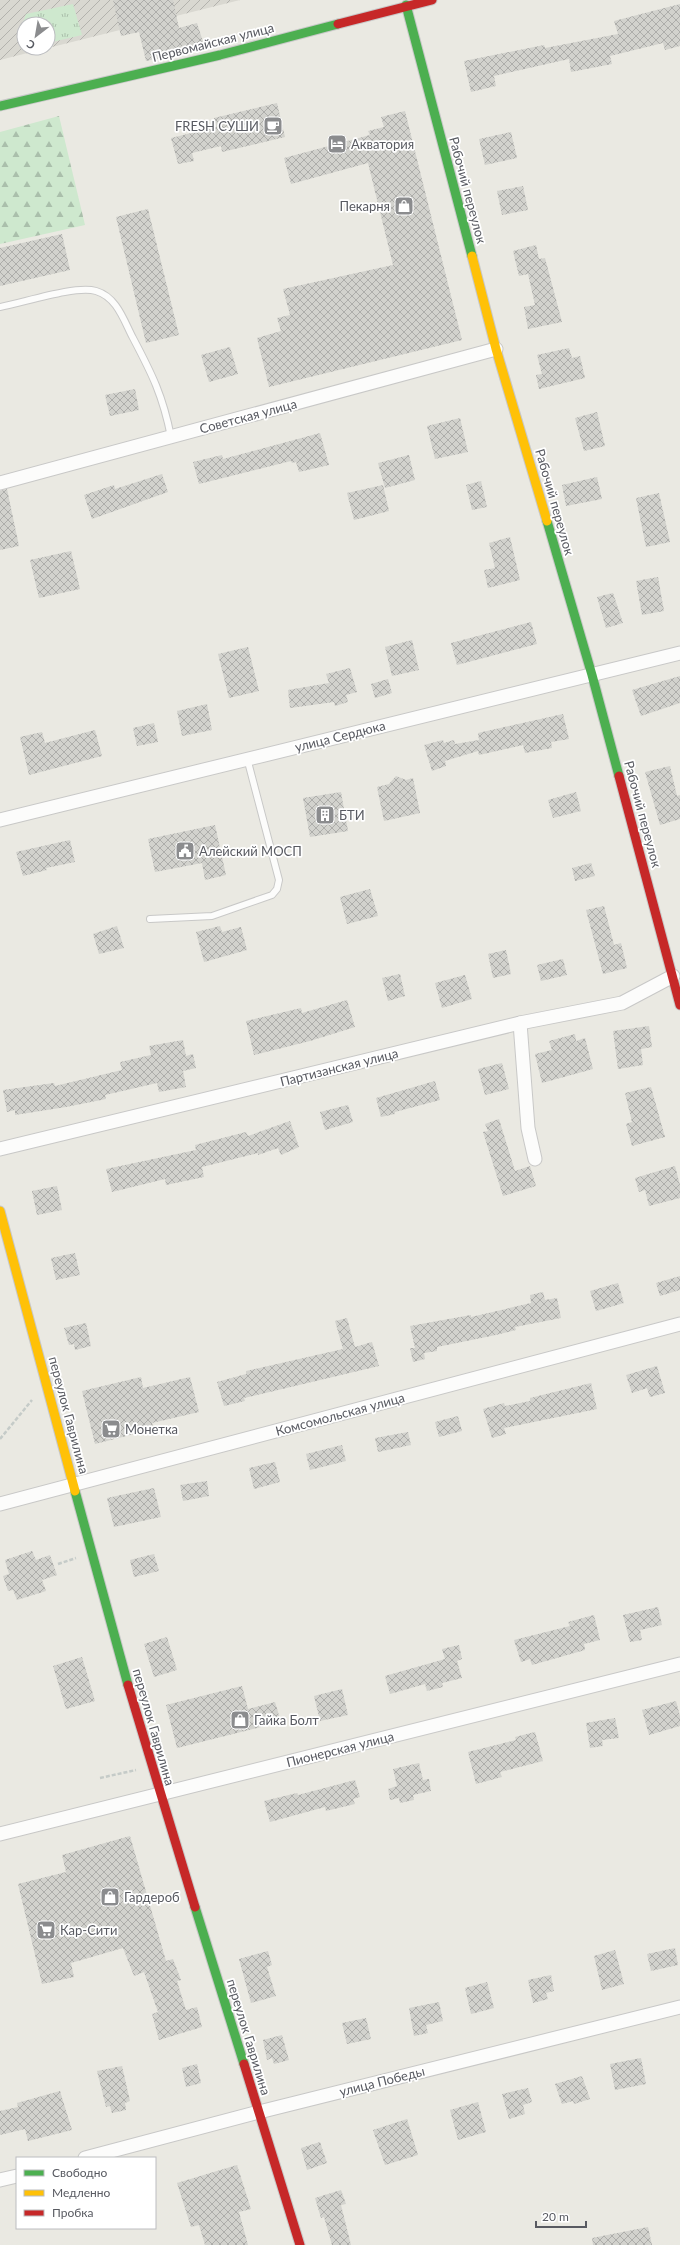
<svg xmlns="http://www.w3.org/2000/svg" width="680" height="2245" font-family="Lato,sans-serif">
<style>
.industrial{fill:url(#industrial-furrows)}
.grass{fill:url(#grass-tufts)}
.forest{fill:url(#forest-firs)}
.building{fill:url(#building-cross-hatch)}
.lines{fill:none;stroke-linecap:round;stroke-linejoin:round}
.lane-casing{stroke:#c8c8c7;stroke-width:8}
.street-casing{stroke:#c8c8c7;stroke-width:15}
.fast-casing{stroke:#c8c8c8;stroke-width:11}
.slow-casing{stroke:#c8c8c8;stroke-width:11}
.jam-casing{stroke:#c8c8c8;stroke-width:11}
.path{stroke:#c5cbc8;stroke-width:2.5;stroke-dasharray:4 2;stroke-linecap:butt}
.lane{stroke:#fcfcfb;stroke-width:6}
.street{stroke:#fcfcfb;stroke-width:13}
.fast{stroke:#4caf50;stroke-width:9}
.slow{stroke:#ffc107;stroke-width:9}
.jam{stroke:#c62828;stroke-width:9}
.labels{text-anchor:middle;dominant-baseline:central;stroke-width:3.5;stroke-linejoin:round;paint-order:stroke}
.street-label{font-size:13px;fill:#585a61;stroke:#fff}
.poi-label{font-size:13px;fill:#585a61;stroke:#fff;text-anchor:start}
</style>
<defs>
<pattern id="industrial-furrows" width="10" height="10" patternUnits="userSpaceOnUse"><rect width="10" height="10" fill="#d9d8d1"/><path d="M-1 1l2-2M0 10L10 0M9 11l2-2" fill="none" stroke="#b3b2ad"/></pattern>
<pattern id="grass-tufts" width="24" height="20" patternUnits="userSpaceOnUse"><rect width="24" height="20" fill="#cee8ce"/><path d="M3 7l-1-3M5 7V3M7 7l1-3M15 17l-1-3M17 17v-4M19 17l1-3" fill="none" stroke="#aabfab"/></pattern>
<pattern id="forest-firs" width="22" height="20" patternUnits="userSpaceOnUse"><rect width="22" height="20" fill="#cee8ce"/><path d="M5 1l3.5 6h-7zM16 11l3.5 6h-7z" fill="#aabfab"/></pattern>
<pattern id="building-cross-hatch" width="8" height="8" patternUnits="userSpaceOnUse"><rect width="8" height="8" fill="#d2d2cd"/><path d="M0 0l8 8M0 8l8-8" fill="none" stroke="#adadaa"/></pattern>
</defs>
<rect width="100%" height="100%" fill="#eae9e2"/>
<polygon class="industrial" points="0,0 240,0 48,48 48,24 24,24 24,48 47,48 0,60"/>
<path class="grass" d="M73,4L82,35L48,43V24H24V44C19,34 22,25 26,14Z"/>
<polygon class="forest" points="59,116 85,225 0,244 0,132"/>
<g class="building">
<polygon points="113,0 173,0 179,28 197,23 205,48 146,61 139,32 121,36"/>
<polygon points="680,4 680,46 665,50 663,43 610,56 612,64 571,72 569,59 494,76 496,86 471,92 464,61 544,45 545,48 618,34 614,21"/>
<polygon points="277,103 285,137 222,152 221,146 192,153 194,161 178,164 171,138 216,127 214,118"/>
<polygon points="405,111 462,340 269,387 257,338 281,331 277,318 290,315 283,289 393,265 368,163 291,184 284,158 370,135 368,131 384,127 381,117"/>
<polygon points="511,132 517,158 485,165 479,139"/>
<polygon points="523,186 528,210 502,215 497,191"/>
<polygon points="148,209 179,335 146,343 116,217"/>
<polygon points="62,234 70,270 0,286 0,248"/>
<polygon points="536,245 539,259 545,258 562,322 528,329 524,307 535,305 528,274 519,276 513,251"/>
<polygon points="230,347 238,374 209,382 201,355"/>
<polygon points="569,348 572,358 580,356 585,378 539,389 536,375 542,374 537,355"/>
<polygon points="135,389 139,410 110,416 105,395"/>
<polygon points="597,412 605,446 584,451 575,418"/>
<polygon points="460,418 468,452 435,459 427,426"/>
<polygon points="320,433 329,465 299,472 296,462 292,463 291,461 199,484 193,462 222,455 223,459"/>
<polygon points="409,455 415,480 385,488 378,463"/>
<polygon points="162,474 168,492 92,519 84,495 114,485 115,489"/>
<polygon points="597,477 602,499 566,506 562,485"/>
<polygon points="481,481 487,507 472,510 466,485"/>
<polygon points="383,485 389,511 354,520 347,493"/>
<polygon points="7,489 19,546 0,550 0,491"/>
<polygon points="659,493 670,542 646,547 636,498"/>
<polygon points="510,537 520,580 488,588 484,570 495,568 489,543"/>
<polygon points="71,551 80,589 39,598 30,560"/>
<polygon points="658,577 664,611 642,615 636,581"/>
<polygon points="613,593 623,623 606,628 597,597"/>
<polygon points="531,622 537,644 457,665 451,643"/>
<polygon points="412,640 419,670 392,676 385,647"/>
<polygon points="248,647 259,691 229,698 218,654"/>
<polygon points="350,668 357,692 346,695 348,702 335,706 334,702 290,708 288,690 329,683 326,674"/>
<polygon points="680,676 680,703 641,716 632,690"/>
<polygon points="388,679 392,693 375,698 371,684"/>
<polygon points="207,704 212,730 182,736 177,711"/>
<polygon points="563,714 569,739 551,742 552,748 525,753 523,745 479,755 478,751 445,761 446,766 432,771 424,745 443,740 444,743 454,740 455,744 479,740 478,733"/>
<polygon points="154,723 158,742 137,746 133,728"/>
<polygon points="95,730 102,756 29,775 20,737 42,732 45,743"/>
<polygon points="670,766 677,796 680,795 680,819 660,825 645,772"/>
<polygon points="396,776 406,780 413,778 420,813 384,821 377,787 389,784"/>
<polygon points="341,792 348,831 310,837 303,798"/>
<polygon points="576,792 581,811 553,818 548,800"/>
<polygon points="215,825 226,875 205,880 202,863 155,872 148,839"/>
<polygon points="70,840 75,862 46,868 47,870 23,876 16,852"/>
<polygon points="591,863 595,876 575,881 572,868"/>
<polygon points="370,889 378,916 347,924 340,897"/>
<polygon points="604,906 614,945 621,943 627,968 603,974 586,910"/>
<polygon points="117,926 124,948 99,954 93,934"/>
<polygon points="220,926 222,932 241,927 247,950 204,962 196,932"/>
<polygon points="506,950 511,974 493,978 488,954"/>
<polygon points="563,959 567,975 541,981 537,965"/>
<polygon points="400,974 405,996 388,1001 382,978"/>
<polygon points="465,975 472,999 442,1008 435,983"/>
<polygon points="347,1000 355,1027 310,1041 254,1055 246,1021 301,1008 302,1013"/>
<polygon points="649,1026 652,1047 641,1049 643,1065 618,1069 613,1031"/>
<polygon points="575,1034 576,1041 585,1038 593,1069 542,1083 535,1054 552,1050 549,1041"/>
<polygon points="183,1040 186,1056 193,1054 196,1068 183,1071 186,1087 159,1092 157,1083 105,1095 106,1099 66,1107 15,1115 15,1110 7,1112 3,1090 54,1083 55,1086 122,1070 120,1062 151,1055 149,1046"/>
<polygon points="502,1063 509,1089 485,1095 478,1069"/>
<polygon points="435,1081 440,1100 395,1112 395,1114 381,1117 376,1098"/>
<polygon points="651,1087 665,1137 632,1146 626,1124 632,1122 625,1093"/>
<polygon points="348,1105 353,1122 325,1130 320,1112"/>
<polygon points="499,1119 515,1171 530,1166 536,1186 503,1196 483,1132 488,1131 485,1124"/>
<polygon points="290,1121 299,1147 281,1155 278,1148 258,1155 258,1153 202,1167 204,1177 166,1185 165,1179 112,1192 106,1169 196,1150 195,1145 246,1132 248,1136"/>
<polygon points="675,1166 680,1185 680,1198 649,1206 645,1190 639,1192 635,1178"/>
<polygon points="57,1186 62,1210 37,1215 32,1191"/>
<polygon points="75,1253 80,1275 56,1280 51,1258"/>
<polygon points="680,1276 680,1290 660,1296 656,1283"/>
<polygon points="618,1283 624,1303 596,1311 590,1291"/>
<polygon points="543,1292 545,1300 557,1298 561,1318 515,1327 516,1330 496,1335 437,1347 437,1351 424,1353 425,1359 413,1362 410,1348 415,1348 410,1326 471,1315 471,1317 531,1303 530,1295"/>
<polygon points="347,1318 355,1347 372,1342 379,1366 244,1398 245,1401 224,1406 217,1382 246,1374 246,1371 343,1349 335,1321"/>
<polygon points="86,1323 91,1346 75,1350 74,1344 69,1345 64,1328"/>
<polygon points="657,1366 665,1393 650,1397 647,1388 632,1393 626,1375"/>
<polygon points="141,1377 143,1388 190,1377 199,1412 152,1423 154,1429 95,1444 82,1391"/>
<polygon points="591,1383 597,1409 504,1428 506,1434 492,1438 483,1409 504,1403 505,1406 530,1401 530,1398"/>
<polygon points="458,1416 462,1431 439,1437 435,1422"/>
<polygon points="408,1432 411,1445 378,1452 375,1438"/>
<polygon points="342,1445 346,1461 310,1470 306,1454"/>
<polygon points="275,1462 280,1482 254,1489 249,1468"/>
<polygon points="207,1481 209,1496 183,1501 180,1485"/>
<polygon points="154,1488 161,1517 114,1527 107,1498"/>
<polygon points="32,1551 36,1560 50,1555 57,1575 42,1580 46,1591 17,1600 13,1590 8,1591 3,1576 9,1574 5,1560"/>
<polygon points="154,1554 159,1571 134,1577 130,1560"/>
<polygon points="658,1607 662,1625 640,1630 642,1640 630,1642 623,1615"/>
<polygon points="594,1615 600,1640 584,1644 585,1650 532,1665 530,1659 521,1662 514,1640 570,1626 568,1622"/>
<polygon points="167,1637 177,1670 154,1677 144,1644"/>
<polygon points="459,1645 462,1659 457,1661 462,1678 442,1683 443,1687 427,1691 425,1684 390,1694 385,1676 445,1659 442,1649"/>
<polygon points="82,1657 95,1701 66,1709 53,1666"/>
<polygon points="242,1686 248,1709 275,1702 281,1722 177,1748 166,1705"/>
<polygon points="342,1689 348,1715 320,1721 314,1696"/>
<polygon points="676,1701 680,1716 680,1726 649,1735 642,1710"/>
<polygon points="615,1718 619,1738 602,1740 603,1746 590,1748 586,1723"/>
<polygon points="535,1732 543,1761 500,1772 502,1777 476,1784 468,1752 516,1740 515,1737"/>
<polygon points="419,1763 423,1780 429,1779 431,1791 413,1795 414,1800 400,1803 399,1798 390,1800 388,1789 397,1786 393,1769"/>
<polygon points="355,1780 360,1797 353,1799 355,1804 326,1811 325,1807 270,1822 264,1801 297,1793 298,1795"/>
<polygon points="130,1836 166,1961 173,1959 181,1980 177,1981 186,2010 197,2007 202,2027 159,2040 152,2014 158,2012 144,1972 134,1976 123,1948 71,1963 74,1977 42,1984 18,1884 66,1872 62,1855"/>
<polygon points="675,1948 678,1965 651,1971 647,1954"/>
<polygon points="615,1950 624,1984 602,1990 594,1956"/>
<polygon points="268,1951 272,1965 267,1967 276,1996 251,2003 239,1959"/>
<polygon points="551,1975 554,1991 546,1993 548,1999 533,2003 528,1980"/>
<polygon points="487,1982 494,2008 471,2014 465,1988"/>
<polygon points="439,2002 443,2021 426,2025 428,2033 414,2036 409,2008"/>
<polygon points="366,2018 371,2039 347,2044 342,2023"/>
<polygon points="282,2035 289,2060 274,2064 272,2058 267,2060 263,2040"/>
<polygon points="641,2058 646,2084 615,2090 610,2064"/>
<polygon points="197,2064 201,2083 186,2087 182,2068"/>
<polygon points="122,2066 130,2101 125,2103 126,2110 112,2113 110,2106 106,2107 97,2071"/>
<polygon points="582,2076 590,2099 574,2104 573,2101 562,2104 555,2084"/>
<polygon points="528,2088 532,2102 523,2105 525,2114 509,2119 502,2094"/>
<polygon points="60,2091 72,2130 28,2141 25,2129 0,2135 0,2111 18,2107 17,2103"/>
<polygon points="478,2102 486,2132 458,2140 450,2110"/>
<polygon points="407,2119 418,2155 385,2165 373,2130"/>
<polygon points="320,2142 327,2163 307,2170 301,2148"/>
<polygon points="237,2165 251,2209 239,2212 248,2245 205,2245 199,2225 191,2227 177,2183"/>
<polygon points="341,2190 346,2204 341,2205 351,2245 332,2245 324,2217 321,2218 315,2198"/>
<polygon points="648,2227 652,2245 593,2245 592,2238"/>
</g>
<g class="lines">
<defs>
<g id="lane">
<path d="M0,307C23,303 75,285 96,291C117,297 124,321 133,338C152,374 163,396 171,437"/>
<polyline points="150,919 212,916 272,895 277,889 279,880 247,758"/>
</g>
<g id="street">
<polyline points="0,483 496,349"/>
<polyline points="0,820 680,653"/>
<polyline points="520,1023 528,1128 535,1159"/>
<polyline points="0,1149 520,1023 622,1003 673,976"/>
<polyline points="0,1504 680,1324"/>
<polyline points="0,1834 680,1664"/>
<polyline points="85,2158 259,2112 680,2007"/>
<polyline points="0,2180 17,2176"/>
</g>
<g id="fast">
<polyline points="406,5 472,256"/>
<polyline points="0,106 220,55 338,24"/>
<polyline points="547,521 592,675 619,776"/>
<polyline points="75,1491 128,1685"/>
<polyline points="195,1907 244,2064"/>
</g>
<g id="slow">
<polyline points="472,256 496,349 547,521"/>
<polyline points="0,1211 75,1491"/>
</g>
<g id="jam">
<polyline points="338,24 432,0"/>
<polyline points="619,776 680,1005"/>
<polyline points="128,1685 195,1907"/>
<polyline points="244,2064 300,2245"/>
</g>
</defs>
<use href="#lane" class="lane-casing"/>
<use href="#street" class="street-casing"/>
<use href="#fast" class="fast-casing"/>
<use href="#slow" class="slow-casing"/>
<use href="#jam" class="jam-casing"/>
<g class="path">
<polyline points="0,1439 32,1400"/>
<polyline points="58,1564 76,1558"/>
<polyline points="100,1778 136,1770"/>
</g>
<use href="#lane" class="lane"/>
<use href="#street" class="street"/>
<use href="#fast" class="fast"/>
<use href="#slow" class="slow"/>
<use href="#jam" class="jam"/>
</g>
<defs>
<symbol id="cafe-square" viewBox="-11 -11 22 22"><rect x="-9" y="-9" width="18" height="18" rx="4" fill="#8b8c8e" stroke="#fff"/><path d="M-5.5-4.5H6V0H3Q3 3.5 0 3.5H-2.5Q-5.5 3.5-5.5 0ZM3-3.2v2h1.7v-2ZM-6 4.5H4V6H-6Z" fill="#fff"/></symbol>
<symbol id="hotel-square" viewBox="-11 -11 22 22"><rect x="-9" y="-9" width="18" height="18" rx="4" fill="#8b8c8e" stroke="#fff"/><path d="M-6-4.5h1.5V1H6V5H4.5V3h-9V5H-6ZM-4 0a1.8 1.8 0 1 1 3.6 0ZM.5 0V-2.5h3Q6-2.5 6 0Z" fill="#fff"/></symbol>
<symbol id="shop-square" viewBox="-11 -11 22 22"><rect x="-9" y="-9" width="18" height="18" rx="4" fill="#8b8c8e" stroke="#fff"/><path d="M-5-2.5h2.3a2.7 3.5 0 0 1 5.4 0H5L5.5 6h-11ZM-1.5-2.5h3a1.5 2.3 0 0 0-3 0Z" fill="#fff"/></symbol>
<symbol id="building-square" viewBox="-11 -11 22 22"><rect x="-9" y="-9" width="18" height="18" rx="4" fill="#8b8c8e" stroke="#fff"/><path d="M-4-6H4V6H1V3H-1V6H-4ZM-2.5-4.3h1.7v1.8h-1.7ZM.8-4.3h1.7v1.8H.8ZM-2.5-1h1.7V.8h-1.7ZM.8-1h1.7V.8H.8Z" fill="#fff"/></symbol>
<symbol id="civic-square" viewBox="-11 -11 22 22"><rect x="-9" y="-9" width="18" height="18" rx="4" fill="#8b8c8e" stroke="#fff"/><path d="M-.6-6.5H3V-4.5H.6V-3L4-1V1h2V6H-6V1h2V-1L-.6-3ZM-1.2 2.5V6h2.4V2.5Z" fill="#fff"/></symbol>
<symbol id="supermarket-square" viewBox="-11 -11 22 22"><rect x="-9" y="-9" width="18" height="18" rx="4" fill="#8b8c8e" stroke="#fff"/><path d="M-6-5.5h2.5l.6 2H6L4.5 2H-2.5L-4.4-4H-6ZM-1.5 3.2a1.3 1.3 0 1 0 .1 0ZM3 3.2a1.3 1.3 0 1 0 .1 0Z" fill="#fff"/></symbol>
</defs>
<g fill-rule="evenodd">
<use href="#cafe-square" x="262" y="115" width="22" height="22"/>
<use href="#hotel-square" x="326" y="133" width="22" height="22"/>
<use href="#shop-square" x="393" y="195" width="22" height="22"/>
<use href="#building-square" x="314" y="804" width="22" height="22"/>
<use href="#civic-square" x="174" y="840" width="22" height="22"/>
<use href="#supermarket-square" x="100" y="1418" width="22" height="22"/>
<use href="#shop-square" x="229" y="1709" width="22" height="22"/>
<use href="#shop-square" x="99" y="1886" width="22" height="22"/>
<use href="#supermarket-square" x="35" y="1919" width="22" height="22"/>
</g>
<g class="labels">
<g class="street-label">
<text transform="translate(213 42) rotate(-14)">Первомайская улица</text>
<text transform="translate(468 190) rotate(75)">Рабочий переулок</text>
<text transform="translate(248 416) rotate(-15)">Советская улица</text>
<text transform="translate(555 502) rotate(74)">Рабочий переулок</text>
<text transform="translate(340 736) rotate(-14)">улица Сердюка</text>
<text transform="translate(643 814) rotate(75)">Рабочий переулок</text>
<text transform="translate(339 1067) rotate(-14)">Партизанская улица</text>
<text transform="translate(340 1414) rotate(-15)">Комсомольская улица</text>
<text transform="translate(69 1415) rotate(75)">переулок Гаврилина</text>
<text transform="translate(154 1727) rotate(74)">переулок Гаврилина</text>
<text transform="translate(340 1749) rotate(-14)">Пионерская улица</text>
<text transform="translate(249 2037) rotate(73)">переулок Гаврилина</text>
<text transform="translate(382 2081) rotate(-14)">улица Победы</text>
</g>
<g class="poi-label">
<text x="259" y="126" text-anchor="end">FRESH СУШИ</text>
<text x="351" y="144">Акватория</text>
<text x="390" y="206" text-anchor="end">Пекарня</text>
<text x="339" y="815">БТИ</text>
<text x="199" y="851">Алейский МОСП</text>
<text x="125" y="1429">Монетка</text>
<text x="254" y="1720">Гайка Болт</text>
<text x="124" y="1897">Гардероб</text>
<text x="60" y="1930">Кар-Сити</text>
</g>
</g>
<rect x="16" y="2157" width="140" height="72" fill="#ffffff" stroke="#bcbdc0"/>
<rect x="24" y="2170" width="20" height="6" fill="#4caf50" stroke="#bcbdc0"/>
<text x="52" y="2177" font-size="12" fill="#585a61">Свободно</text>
<rect x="24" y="2190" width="20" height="6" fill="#ffc107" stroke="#bcbdc0"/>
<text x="52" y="2197" font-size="12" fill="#585a61">Медленно</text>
<rect x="24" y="2210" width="20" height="6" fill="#c62828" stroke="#bcbdc0"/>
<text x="52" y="2217" font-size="12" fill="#585a61">Пробка</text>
<g transform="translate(36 36) rotate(211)"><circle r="19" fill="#ffffff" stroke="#bcbdc0"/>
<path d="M0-3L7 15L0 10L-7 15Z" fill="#8b8c8e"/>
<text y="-6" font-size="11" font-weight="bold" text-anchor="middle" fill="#585a61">С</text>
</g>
<path d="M536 2221v6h50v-6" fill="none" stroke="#585a61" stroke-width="2"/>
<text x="542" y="2221" font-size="12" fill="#585a61" stroke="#ffffff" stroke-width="3" paint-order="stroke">20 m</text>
</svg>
